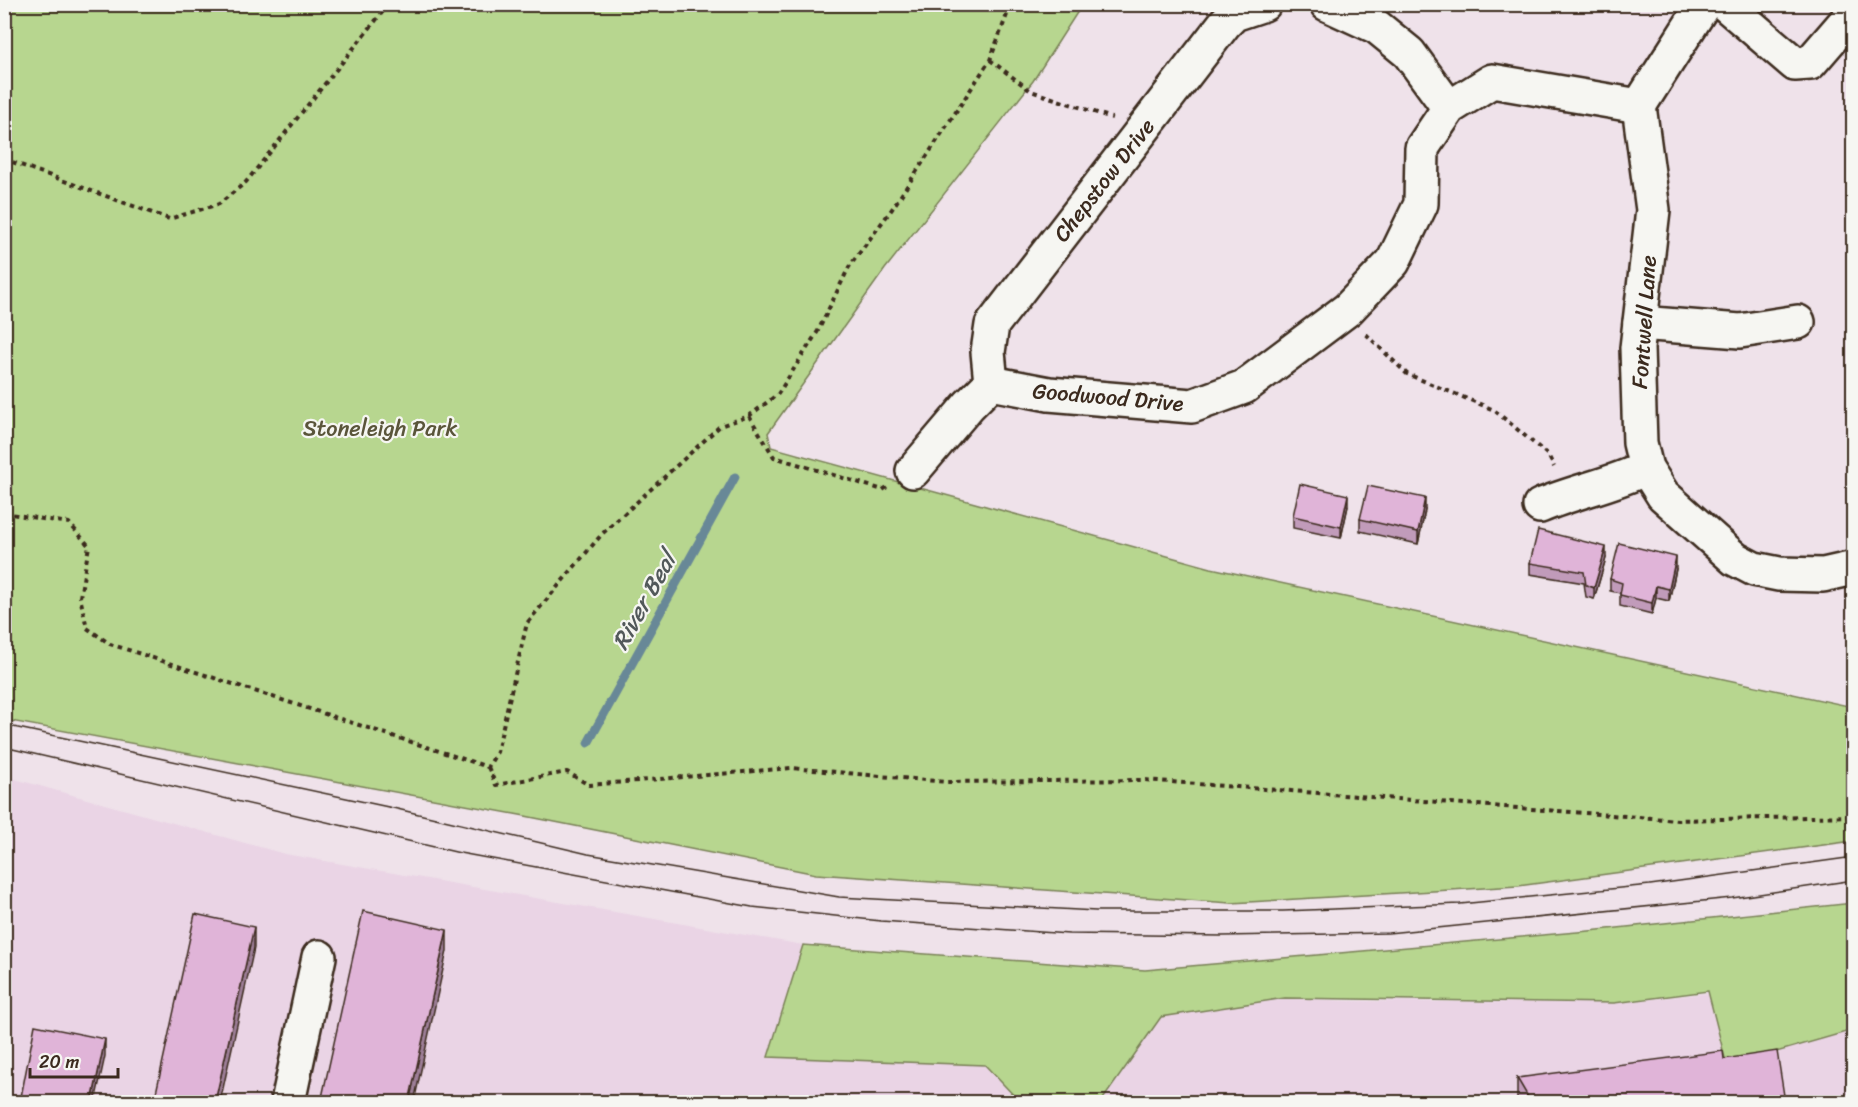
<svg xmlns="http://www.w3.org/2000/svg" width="1858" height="1107" font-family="Sriracha,sans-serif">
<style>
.built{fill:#ead4e5}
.green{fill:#b7d68f;stroke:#798056;stroke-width:1.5}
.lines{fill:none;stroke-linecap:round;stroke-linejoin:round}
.stream{stroke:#688897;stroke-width:9}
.minor-casing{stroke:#3b2a1e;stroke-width:38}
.path{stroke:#3b2a1e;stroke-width:4;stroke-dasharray:4.5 4.5;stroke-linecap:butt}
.minor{stroke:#f6f6f2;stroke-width:33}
.tram{stroke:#3b2a1e;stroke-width:1.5}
.wall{fill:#c19bba;stroke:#3b2a1e;stroke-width:1.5}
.shaded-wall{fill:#9d7e97;stroke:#3b2a1e;stroke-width:1.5}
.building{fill:#e0b4d8;stroke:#3b2a1e;stroke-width:1.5}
.labels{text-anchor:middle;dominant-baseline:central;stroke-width:4.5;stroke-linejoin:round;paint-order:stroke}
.street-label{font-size:22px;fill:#3b2a1e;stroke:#f6f6f2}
.park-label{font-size:22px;fill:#5a553a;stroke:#f6f6f2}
.water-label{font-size:24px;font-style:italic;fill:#52595a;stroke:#f6f6f2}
</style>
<rect width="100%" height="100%" fill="#efe2ea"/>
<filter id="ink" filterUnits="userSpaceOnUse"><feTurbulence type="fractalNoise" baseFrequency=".0167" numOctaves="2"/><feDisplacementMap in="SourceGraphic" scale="12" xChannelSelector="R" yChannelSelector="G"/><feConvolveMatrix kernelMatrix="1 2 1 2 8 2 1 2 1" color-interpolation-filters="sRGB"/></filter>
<g filter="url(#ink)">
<polygon class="built" points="4,776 285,854 803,945 804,965 1344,1001 1614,1003 1709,993 1727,1066 1853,1030 1853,1102 5,1102"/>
<g class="green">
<polygon points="5,5 1082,5 1033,81 885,269 768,433 771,447 1211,568 1853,707 1853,841 1518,886 1231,903 816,874 520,815 5,720"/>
<polygon points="1853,903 1853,1030 1727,1066 1708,991 1614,1003 1285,998 1161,1017 1101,1102 1020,1102 985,1065 768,1057 803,945 1145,970 1589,931"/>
</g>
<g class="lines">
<polyline class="stream" points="588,743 735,477"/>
<defs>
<g id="minor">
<polyline points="1327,4 1377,27 1409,53 1449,108"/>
<polyline points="1725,4 1795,64 1810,63 1854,12"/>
<polyline points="1639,106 1653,210 1637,348 1640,443 1646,468 1663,495 1735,559 1754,569 1779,574 1823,575 1854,568"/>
<polyline points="1639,106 1704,4"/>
<polyline points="1640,323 1740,331 1798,322"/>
<polyline points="991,383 988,352 992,325 1225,23 1234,14 1264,4"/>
<polyline points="913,471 969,405 991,383 1049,394 1192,406 1244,387 1348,309 1393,262 1421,204 1422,148 1449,108 1492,81 1639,106"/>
<path d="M1540,506C1575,491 1612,485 1646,468"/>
<polyline points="288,1102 319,957"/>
</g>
</defs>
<use href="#minor" class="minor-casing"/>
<g class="path">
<polyline points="990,60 1031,91 1112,118"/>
<polyline points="4,159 169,219 219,204 246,182 389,4"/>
<polyline points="1366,334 1407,374 1494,410 1548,455 1554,467"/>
<polyline points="749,416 774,457 883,490 887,487"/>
<polyline points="4,513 69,523 89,546 80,597 87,628 110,644 488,767 497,752 527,623 602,534 720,426 749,416 778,394 818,331 849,267 892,209 990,60 1011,4"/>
<polyline points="488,767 496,785 567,772 589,785 791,768 947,782 1144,780 1678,820 1854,816"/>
</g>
<use href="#minor" class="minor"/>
<g class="tram">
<polyline points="4,725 393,808 588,854 839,897 1096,911 1283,911 1460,904 1650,885 1854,857"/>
<polyline points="4,747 460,853 752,907 881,921 1069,934 1222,936 1388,933 1732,898 1854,880"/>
</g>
</g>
<g class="wall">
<polygon points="1348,506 1341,538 1293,528 1293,516"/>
<polygon points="1425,510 1418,544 1360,531 1360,519"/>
<polygon points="1606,558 1594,599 1586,597 1584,583 1530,574 1530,563"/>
<polygon points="1676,569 1669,601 1656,598 1652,614 1620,606 1620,593 1610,591 1610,579"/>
<polygon points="1724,1059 1785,1102 1519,1102 1517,1100 1517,1078"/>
</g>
<g class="shaded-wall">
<polygon points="1348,495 1348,506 1341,538 1341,527"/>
<polygon points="1425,498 1425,510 1418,544 1418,532"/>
<polygon points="1606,547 1606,558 1594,599 1594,588"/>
<polygon points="1676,557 1676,569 1669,601 1669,589"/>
<polygon points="1656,586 1656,598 1652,614 1652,603"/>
<polygon points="254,927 254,948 220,1102 215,1102"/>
<polygon points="447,930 447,951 414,1102 409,1102"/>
<polygon points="105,1039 105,1056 95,1102 92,1102"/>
</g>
<g class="building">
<polygon points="1300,484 1348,495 1341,527 1293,516"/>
<polygon points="1368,486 1425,498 1418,532 1360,519"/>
<polygon points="1538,530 1606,547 1594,588 1586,585 1584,572 1530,563"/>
<polygon points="1619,543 1676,557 1669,589 1656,586 1652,603 1620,595 1622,583 1610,579"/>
<polygon points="363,911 447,930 409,1102 321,1102"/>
<polygon points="195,914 254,927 215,1102 154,1102"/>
<polygon points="35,1025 105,1039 92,1102 20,1102"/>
<polygon points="1723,1051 1724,1059 1777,1051 1785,1102 1531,1102 1517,1078"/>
</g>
</g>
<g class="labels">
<g class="street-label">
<text transform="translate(1104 180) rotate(-52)">Chepstow Drive</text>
<text transform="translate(1644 322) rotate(-86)">Fontwell Lane</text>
<text transform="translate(1108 397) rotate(5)">Goodwood Drive</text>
</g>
<g class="park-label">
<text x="380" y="428">Stoneleigh Park</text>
</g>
<g class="water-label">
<text transform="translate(644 601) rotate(-61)">River Beal</text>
</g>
</g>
<rect width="1858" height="1107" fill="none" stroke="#f6f6f2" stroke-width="24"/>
<rect x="12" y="12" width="1834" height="1083" fill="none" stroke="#3b2a1e" stroke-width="2" filter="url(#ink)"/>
<path d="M30 1068v9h88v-9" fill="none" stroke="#3b2a1e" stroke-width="3"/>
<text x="39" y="1068" font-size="18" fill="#3b2a1e" stroke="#f6f6f2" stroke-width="4.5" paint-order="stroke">20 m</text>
</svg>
